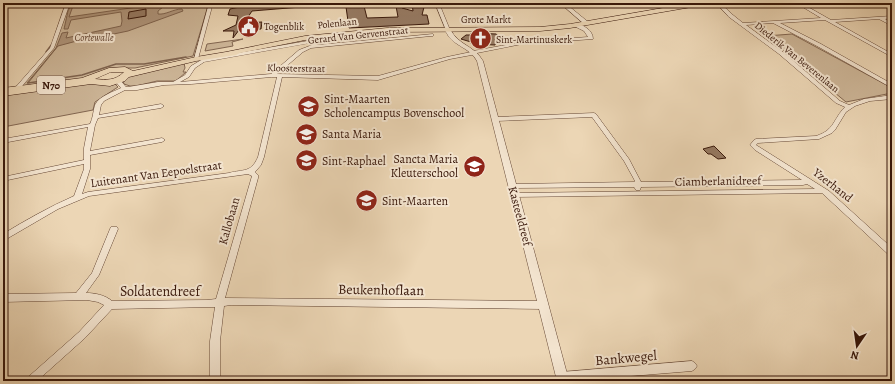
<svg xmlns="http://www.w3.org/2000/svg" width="895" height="384" font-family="Alegreya,serif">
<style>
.green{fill:#cdb698;stroke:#826651}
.water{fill:#af957b;stroke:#7f634e}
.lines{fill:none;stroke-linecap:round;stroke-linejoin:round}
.stream{stroke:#7f634e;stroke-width:1.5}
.building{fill:#967a63;stroke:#38170a}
.minor-casing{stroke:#654735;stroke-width:1}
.tertiary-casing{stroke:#654735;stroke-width:1}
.primary-casing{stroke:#38170a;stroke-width:1}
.minor{fill:#f3e4cf;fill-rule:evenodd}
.tertiary{fill:#f3e4cf;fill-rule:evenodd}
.primary{fill:#ecd6b5;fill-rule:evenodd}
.labels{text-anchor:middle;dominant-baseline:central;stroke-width:4;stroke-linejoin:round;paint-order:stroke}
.far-street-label{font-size:10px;fill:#38170a;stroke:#f3e4cf}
.far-poi-label{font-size:10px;fill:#38170a;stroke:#f3e4cf;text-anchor:start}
.far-park-label{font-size:10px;font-style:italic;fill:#654735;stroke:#f3e4cf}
.shield{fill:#f3e4cf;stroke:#705445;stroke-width:1}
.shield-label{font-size:11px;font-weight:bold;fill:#38170a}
.poi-label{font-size:12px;fill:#38170a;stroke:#f3e4cf;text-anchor:start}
.street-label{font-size:12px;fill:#38170a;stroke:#f3e4cf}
.near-street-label{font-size:14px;fill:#38170a;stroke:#f3e4cf}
</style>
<rect width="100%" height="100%" fill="#ecd6b5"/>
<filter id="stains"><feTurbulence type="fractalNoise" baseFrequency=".005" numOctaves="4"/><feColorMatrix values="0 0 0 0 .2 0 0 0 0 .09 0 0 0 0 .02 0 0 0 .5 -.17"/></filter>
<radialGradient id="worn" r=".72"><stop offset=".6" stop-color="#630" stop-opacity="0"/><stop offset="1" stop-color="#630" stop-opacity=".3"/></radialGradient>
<g class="green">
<polygon points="70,3 209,3 193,56 135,68 113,68 92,77 28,87 22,85 53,48"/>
<polygon points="792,34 892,88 892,93 846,102 766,36"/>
<polygon points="243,39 232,42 233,46 205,51 207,44"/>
<polygon points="184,63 185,68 183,72 186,72 176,81 157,81 136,86 130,86 124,84 123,81 127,77"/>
<polygon points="80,83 115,84 118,87 95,102 93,110 3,127 3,101 9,94"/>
</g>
<path class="water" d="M72,3H74L69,17L158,4H162L163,7L158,11V14C166,15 173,9 182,9L183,11L128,31L104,36L88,38L58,46L28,83H27L56,48L62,33L68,32L66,38L121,26L122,21L121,12L71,20L68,29H64L68,11Z"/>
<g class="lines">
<g class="stream">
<polyline points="46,52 52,44"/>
<polyline points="28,83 82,75 116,64 144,64 186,57"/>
</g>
</g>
<g class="building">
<polygon points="250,3 300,3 301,7 252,11 244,23 262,22 261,29 239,30 233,38 234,31 223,31 236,25 238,16 228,15 230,9 249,5"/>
<polygon points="412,3 425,3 422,15 427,15 429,24 349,28 346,7 364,6 367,18 398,17 396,6 401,5 402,8 413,11"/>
<polygon points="146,9 146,16 128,19 129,12"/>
<polygon points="471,33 496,34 500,37 500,43 496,43 495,45 471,44 471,42 461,39 466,35 471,35"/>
<polygon points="714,146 726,158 718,159 711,154 708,154 703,149"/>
</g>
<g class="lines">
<defs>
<g id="minor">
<polygon points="66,3 70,3 54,48 18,91 14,91 14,89 50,48"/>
<polygon points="209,3 213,3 198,59 196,60 194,59"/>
<polygon points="351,3 372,3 370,4 325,7 323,6 325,5"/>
<polygon points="435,3 439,3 450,30 450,31 446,30"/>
<polygon points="510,3 514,3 514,7 512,7"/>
<polygon points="560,3 565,3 587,21 587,23 583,23"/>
<path d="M716,3H720L733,15L743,23L821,18L796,3H801L831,20L892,16V18L885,19L892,23V26L879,19L835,22L892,54V57L825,20L780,23L821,44L892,84V88L817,46L773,23L746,25L783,52L840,101L849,105L864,99L892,95V99L870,101L855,106L846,112L835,130L832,133L819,139L758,143L756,145L829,191L892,248V256L889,255L822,193L513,197L511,195L513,193H515L815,189L807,184L803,185L641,187L640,190H636L634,187L513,188L510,186L513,184L634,182L635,181L624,161L592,117L496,121L493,119L496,117L594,113L596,114L629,159L641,182L802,180L755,150L750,145L754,140L756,139L816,136C835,130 833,119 845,107L836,103L779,54L729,17Z"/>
<path d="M574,24C583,24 593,30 593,39L522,44L477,53V54L450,59L378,80L282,77L264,157L261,165L255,172L258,175V178L225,298L543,301L546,302L547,305L546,308L543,309L231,305L224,306L220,341V381H210V341L215,307L112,309L85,338L37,381H25L27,378L79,332L104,305L98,302L87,300L3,302V294L76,293L92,273L110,229L111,227H117L118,229L99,275L86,293C95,293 105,295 112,301L207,300L216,299L252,176L248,174L89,196L58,209L3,241V234C26,220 49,207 74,196L84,169V164L3,181V177L84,160V148L88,127L3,143V139L90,124C93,118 93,112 95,105C99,96 113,92 121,88L115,81L116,80H120L126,87H128L158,82H173L185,75L191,66L203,59L313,40H315L317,45L433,34V36H431L311,48L303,52L277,74L378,76L447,57L471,52L473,51L522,42L588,37L584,31L574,26ZM311,43L312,45L299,50L271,74L180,82L189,77L195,68L204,62ZM272,77H277L258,157C251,173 244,169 229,173L88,192L82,194L90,169V155L162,142L165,140L162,138L90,151L95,125L98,118L161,108L164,106L161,104L99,115L101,105L104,101L125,90H137L164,85L191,84Z"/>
<polygon points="692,361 695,363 697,366 695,369 692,371 570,381 559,380 557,377 559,374 562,372"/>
</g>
<path id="tertiary" d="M448,28L450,29C459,46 474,45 483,61L569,381H557L477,61C469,46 452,47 445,30Z"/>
<path id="primary" d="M692,3H706L703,5L570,28L540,31L387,32L355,34L305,40L240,53L236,55L196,61L129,77L125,81L110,86L91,84L3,96V88L82,78L109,68L125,67L133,71L196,57L226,52L305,36L387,28L540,27L570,24ZM111,72H124C115,81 107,80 95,79Z"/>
</defs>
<use href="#minor" class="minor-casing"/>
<use href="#tertiary" class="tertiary-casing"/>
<use href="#primary" class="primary-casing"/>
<use href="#minor" class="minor"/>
<use href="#tertiary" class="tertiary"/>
<use href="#primary" class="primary"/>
</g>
<defs>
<symbol id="civic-disc" viewBox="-11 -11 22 22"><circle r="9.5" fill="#8f2418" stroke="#f3e4cf"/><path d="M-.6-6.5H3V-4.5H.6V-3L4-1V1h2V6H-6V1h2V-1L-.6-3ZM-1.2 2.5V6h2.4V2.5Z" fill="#fff"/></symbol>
<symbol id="church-disc" viewBox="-11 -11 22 22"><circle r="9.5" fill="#8f2418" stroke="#f3e4cf"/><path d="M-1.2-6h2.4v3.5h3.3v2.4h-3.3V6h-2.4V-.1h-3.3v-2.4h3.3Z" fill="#fff"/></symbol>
<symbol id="school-disc" viewBox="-11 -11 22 22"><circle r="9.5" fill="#8f2418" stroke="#f3e4cf"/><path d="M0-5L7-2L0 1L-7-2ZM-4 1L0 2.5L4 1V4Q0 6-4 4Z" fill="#fff"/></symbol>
</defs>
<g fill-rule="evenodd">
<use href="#civic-disc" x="236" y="14" width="25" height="25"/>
<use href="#church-disc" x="468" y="26" width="25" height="25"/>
<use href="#school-disc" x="296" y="94" width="25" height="25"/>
<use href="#school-disc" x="294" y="122" width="25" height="25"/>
<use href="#school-disc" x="294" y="148" width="25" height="25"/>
<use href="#school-disc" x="462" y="154" width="25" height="25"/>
<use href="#school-disc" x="354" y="188" width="25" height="25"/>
</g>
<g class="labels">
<g class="far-street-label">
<text x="486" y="19">Grote Markt</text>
<text transform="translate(337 23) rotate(-6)">Polenlaan</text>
<text transform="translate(358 35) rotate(-6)">Gerard Van Gervenstraat</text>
<text transform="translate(797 57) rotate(39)">Diederik Van Beverenlaan</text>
<text transform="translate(296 68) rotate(1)">Kloosterstraat</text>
</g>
<g class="far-poi-label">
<text x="264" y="26">Togenblik</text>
<text x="496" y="39">Sint-Martinuskerk</text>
</g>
<g class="far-park-label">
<text x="94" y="37">Cortewalle</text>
</g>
<rect class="shield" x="37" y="76" width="28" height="18" rx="3"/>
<g class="shield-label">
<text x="51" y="85">N70</text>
</g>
<g class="poi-label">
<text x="324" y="99">Sint-Maarten<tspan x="324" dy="14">Scholencampus Bovenschool</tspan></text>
<text x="322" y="134">Santa Maria</text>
<text x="458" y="159" text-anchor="end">Sancta Maria<tspan x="458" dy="14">Kleuterschool</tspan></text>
<text x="322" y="161">Sint-Raphael</text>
<text x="382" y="201">Sint-Maarten</text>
</g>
<g class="street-label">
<text transform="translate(156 174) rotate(-8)">Luitenant Van Eepoelstraat</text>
<text transform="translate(718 181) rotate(-1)">Ciamberlanidreef</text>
<text transform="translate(833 185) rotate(38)">Yzerhand</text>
<text transform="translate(520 216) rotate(75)">Kasteeldreef</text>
<text transform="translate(229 221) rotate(-74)">Kallobaan</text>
</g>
<g class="near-street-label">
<text transform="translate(381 290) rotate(1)">Beukenhoflaan</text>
<text x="160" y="291">Soldatendreef</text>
<text transform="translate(626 358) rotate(-5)">Bankwegel</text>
</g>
</g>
<rect width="895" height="384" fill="none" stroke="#ecd6b5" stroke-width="16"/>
<rect x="4" y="4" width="887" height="376" fill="none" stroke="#38170a" stroke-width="2"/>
<rect x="8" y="8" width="879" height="368" fill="none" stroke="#38170a"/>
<g transform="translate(857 346) rotate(193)" stroke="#f3e4cf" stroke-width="3" paint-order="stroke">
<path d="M0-3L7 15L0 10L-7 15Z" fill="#38170a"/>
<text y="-6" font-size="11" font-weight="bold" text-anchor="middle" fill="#38170a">N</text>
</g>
<rect width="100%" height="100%" filter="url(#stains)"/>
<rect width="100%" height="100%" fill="url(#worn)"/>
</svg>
